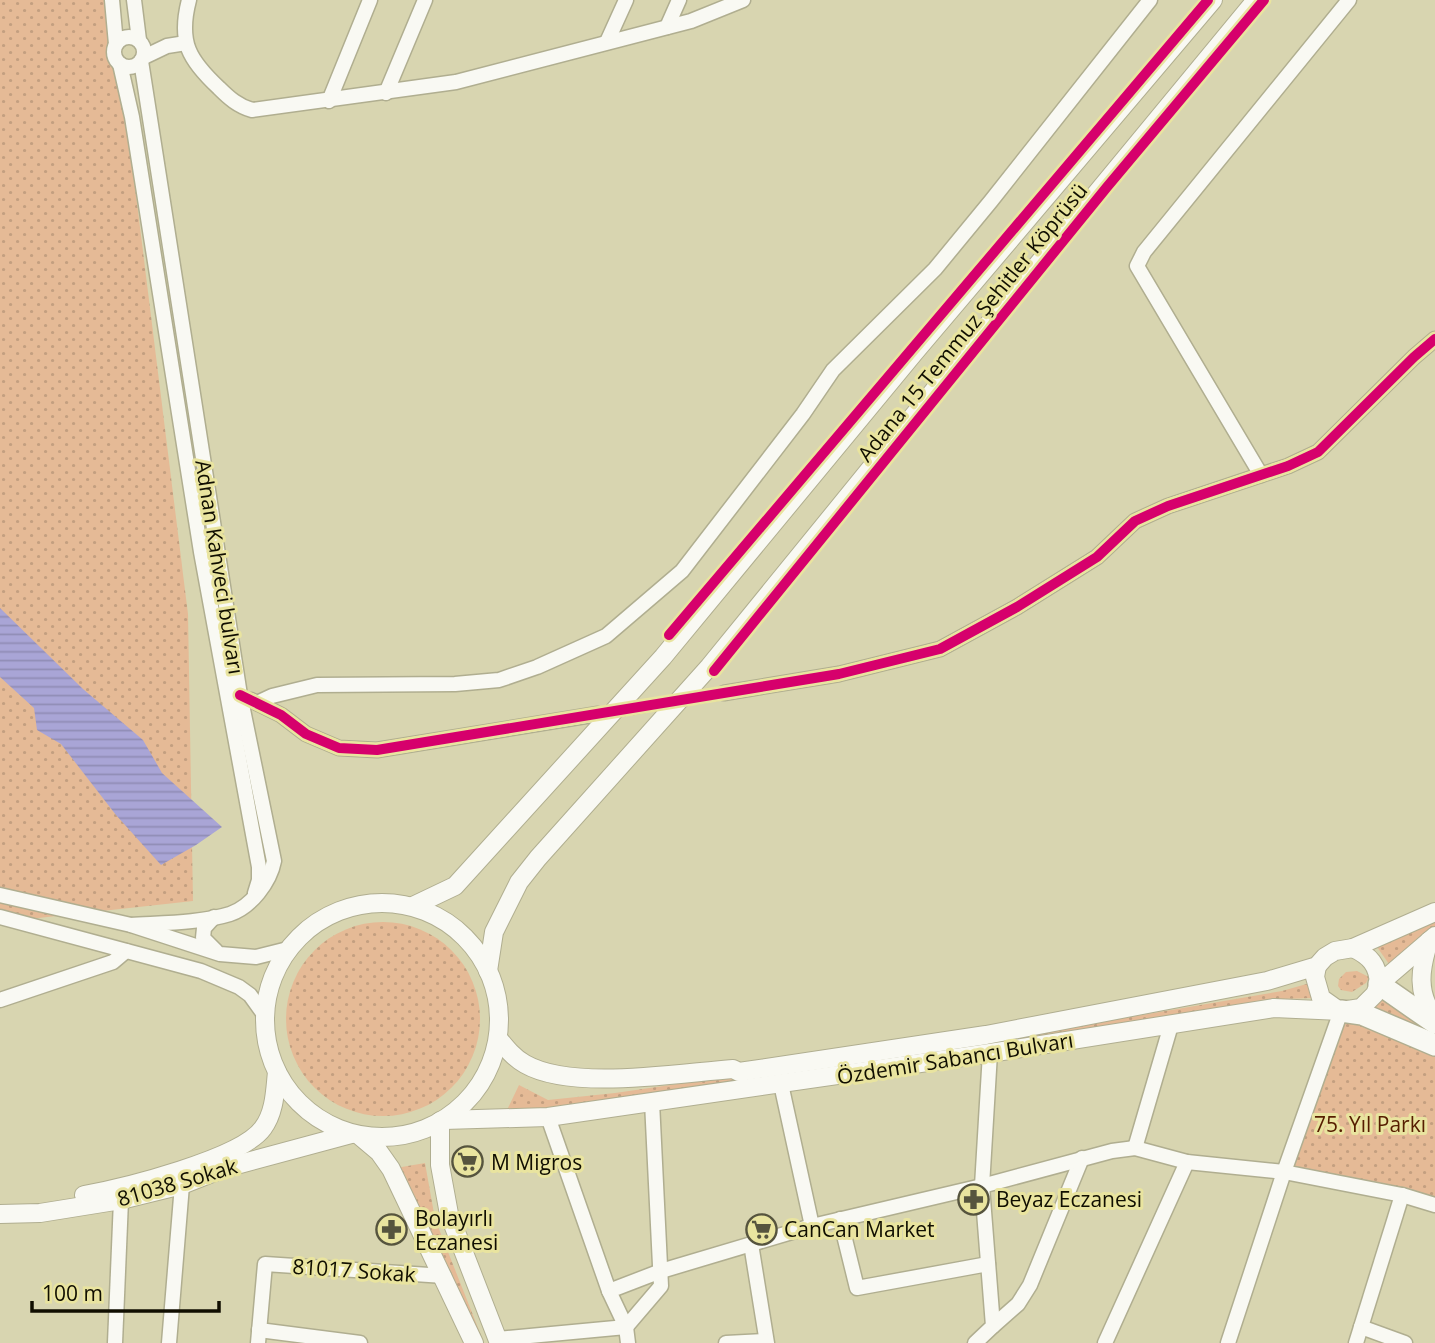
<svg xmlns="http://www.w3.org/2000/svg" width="1435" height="1343" font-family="'Open Sans',sans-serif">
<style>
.grass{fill:url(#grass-dots)}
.water{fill:url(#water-rules)}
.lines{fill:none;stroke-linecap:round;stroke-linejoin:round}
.minor-tunnel{stroke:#bab796;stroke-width:14;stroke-dasharray:14 7;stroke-linecap:butt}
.minor-casing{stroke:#b0ae90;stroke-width:17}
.major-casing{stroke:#b0ae90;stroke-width:20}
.highway-casing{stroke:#b0ae90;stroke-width:24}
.minor{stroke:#f9f9f3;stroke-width:14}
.major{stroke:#f9f9f3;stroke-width:18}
.highway{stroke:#f9f9f3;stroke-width:21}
.cycleway-casing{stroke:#e9e49f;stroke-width:15}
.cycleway{stroke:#d6006c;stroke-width:10}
.labels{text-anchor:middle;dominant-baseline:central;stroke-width:6;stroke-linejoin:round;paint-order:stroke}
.street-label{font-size:21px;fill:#100e00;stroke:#e9e49f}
.park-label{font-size:21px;fill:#561d00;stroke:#e9e49f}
.poi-label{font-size:21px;fill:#100e00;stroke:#e9e49f;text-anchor:start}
</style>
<defs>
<pattern id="grass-dots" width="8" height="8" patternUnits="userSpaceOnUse" patternTransform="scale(1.75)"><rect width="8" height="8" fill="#e5ba96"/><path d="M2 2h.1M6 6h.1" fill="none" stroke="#c39f80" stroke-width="1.8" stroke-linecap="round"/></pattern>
<pattern id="water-rules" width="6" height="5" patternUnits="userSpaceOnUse" patternTransform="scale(1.75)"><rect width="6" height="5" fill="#a9a5d6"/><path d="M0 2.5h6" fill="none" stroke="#908db6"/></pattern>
</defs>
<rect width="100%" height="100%" fill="#d8d5b0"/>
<g class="grass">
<polygon points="0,0 105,0 130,147 188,614 193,901 2,922 0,921"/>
<polygon points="1435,921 1435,926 1389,964 1377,947"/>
<circle cx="383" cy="1019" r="97"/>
<polygon points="1357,971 1369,977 1366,983 1352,992 1341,990 1338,986 1339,979 1346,972"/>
<polygon points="1310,983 1314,998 1283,999 948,1052 545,1111 507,1110 519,1085 548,1100 615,1093 1078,1026 1282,991"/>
<polygon points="1385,993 1435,1030 1435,1035 1371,1007"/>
<polygon points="1341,1011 1435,1047 1435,1205 1284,1172"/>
<polygon points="425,1163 435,1219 484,1343 481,1343 396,1168"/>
</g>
<polygon class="water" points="0,608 83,689 143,740 162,773 222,827 196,845 161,865 116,815 61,744 37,730 34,708 0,677"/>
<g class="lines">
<polyline class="minor-tunnel" points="611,712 724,693"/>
<defs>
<g id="minor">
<polyline points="112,0 116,44"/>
<polyline points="134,0 139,40"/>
<path d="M189,0C178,42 189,60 219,88C229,98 238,106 252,110L456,82L691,21L743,0"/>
<polyline points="667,27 679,0"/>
<circle cx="129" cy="52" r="15"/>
<polyline points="607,42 626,0"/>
<polyline points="144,57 167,46 186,43"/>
<polyline points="120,64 132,117 201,552 259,867 259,880 255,893"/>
<polyline points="386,93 425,0"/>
<polyline points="329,101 370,0"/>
<polyline points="1261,475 1137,266 1144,252 1349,0"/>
<polyline points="724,693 839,674 940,649 1017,607 1097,557 1135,521 1168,506 1288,466 1318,452 1414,357 1435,339"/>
<polyline points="251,700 281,715 306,734 339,748 377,750 598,714"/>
<polyline points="257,703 272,696 317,685 455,684 499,680 537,667 606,636 682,571 803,414 833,370 935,269 991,201 1150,0"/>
<polyline points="0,895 131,925 220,954 256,957 288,949"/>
<polyline points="0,917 201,971 239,987 250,995 263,1013 264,1022"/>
<polyline points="214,917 204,928 203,938 216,951"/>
<path d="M131,925C161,923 201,923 230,914C251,907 270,882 274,861L240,695L141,61"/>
<polyline points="0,1000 113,962 126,951"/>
<polyline points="781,1084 812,1226"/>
<polyline points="548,1117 609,1291"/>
<polyline points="1135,1148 1171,1025"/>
<polyline points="840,1219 857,1288 988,1264"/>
<polyline points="751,1244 767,1343"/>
<polyline points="993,1326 1018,1304 1030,1285 1082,1158"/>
<polyline points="1361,1327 1405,1343"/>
<polyline points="259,1330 360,1343"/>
<polyline points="498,1339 626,1327 661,1286 652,1102"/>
<polyline points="115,1343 121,1200"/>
<polyline points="169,1343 182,1185"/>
<polyline points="258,1343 265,1264 444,1276"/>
<polyline points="628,1343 626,1327 609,1291 661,1271 812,1226 982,1186 1112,1151 1135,1148 1187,1162 1284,1172 1402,1195 1435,1205"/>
<polyline points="726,1343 766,1341"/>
<polyline points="975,1343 993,1326 982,1186 990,1053"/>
<polyline points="1105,1343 1187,1162"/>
<polyline points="1228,1343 1284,1172 1341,1011"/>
<polyline points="1356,1343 1402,1195"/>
</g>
<g id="major">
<circle cx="382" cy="1020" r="117"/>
<polyline points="413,906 455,886 663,657 914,353 1213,0"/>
<path d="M1429,941C1420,969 1416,993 1435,1018"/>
<path d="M1353,948C1370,956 1378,965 1379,984"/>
<polyline points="1317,966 1315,977 1321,998 1338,1010"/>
<polyline points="488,971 494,932 519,882 538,858 709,667 949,372 1256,0"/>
<path d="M498,1038C506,1048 514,1058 525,1064C572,1091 678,1073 733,1069L739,1072L986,1035L1267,981L1317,966L1325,957L1335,951L1353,948L1435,912"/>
<polyline points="444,1120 548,1117 990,1053 1274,1008 1341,1011 1361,1008 1375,994 1379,984 1435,936"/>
<polyline points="440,1121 440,1165 449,1214 499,1343"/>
<polyline points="360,1136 379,1152 391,1169 474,1343"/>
<path d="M84,1195C123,1188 241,1159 263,1128C275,1112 275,1090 277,1072"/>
<polyline points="0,1214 40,1213 121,1200 182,1185 225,1168 351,1134"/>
</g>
<g id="highway">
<polyline points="1379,984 1435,1023"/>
<polyline points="1341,1011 1362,1014 1435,1045"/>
</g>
</defs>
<use href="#minor" class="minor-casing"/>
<use href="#major" class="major-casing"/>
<use href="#highway" class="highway-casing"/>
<use href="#minor" class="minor"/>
<use href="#major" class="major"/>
<use href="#highway" class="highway"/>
<defs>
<g id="cycleway">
<polyline points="669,635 1208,0"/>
<polyline points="714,671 1107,187 1264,0"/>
<polyline points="240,695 281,715 306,734 339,748 377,750 839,674 940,649 1017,607 1097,557 1135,521 1168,506 1288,466 1318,452 1414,357 1435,339"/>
</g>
</defs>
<use href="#cycleway" class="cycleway-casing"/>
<use href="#cycleway" class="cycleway"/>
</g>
<defs>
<symbol id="supermarket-ring" viewBox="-11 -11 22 22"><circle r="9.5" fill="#e9e49f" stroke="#56543e" stroke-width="1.5"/><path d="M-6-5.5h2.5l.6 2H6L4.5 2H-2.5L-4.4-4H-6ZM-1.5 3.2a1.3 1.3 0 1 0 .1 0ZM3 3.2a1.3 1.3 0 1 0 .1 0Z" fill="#56543e"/></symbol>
<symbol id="pharmacy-ring" viewBox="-11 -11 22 22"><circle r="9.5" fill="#e9e49f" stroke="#56543e" stroke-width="1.5"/><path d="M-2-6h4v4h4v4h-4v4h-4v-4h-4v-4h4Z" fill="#56543e"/></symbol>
</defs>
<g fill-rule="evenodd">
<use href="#supermarket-ring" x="450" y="1144" width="35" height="35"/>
<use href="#pharmacy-ring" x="956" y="1182" width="35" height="35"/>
<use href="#supermarket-ring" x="744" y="1212" width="35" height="35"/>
<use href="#pharmacy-ring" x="374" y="1212" width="35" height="35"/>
</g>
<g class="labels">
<g class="street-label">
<text transform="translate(972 322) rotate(-51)">Adana 15 Temmuz Şehitler Köprüsü</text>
<text transform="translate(220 567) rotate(81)">Adnan Kahveci bulvarı</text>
<text transform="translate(955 1058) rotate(-9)">Özdemir Sabancı Bulvarı</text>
<text transform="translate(177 1182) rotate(-16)">81038 Sokak</text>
<text transform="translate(354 1270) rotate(4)">81017 Sokak</text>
</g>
<g class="park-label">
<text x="1370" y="1124">75. Yıl Parkı</text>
</g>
<g class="poi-label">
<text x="491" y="1162">M Migros</text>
<text x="996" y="1199">Beyaz Eczanesi</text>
<text x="415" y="1218">Bolayırlı<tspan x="415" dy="24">Eczanesi</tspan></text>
<text x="784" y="1229">CanCan Market</text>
</g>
</g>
<path d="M32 1301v10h187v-10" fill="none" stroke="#100e00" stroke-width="3.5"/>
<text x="42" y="1301" font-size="21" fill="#100e00" stroke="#e9e49f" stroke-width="5" paint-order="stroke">100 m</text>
</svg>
